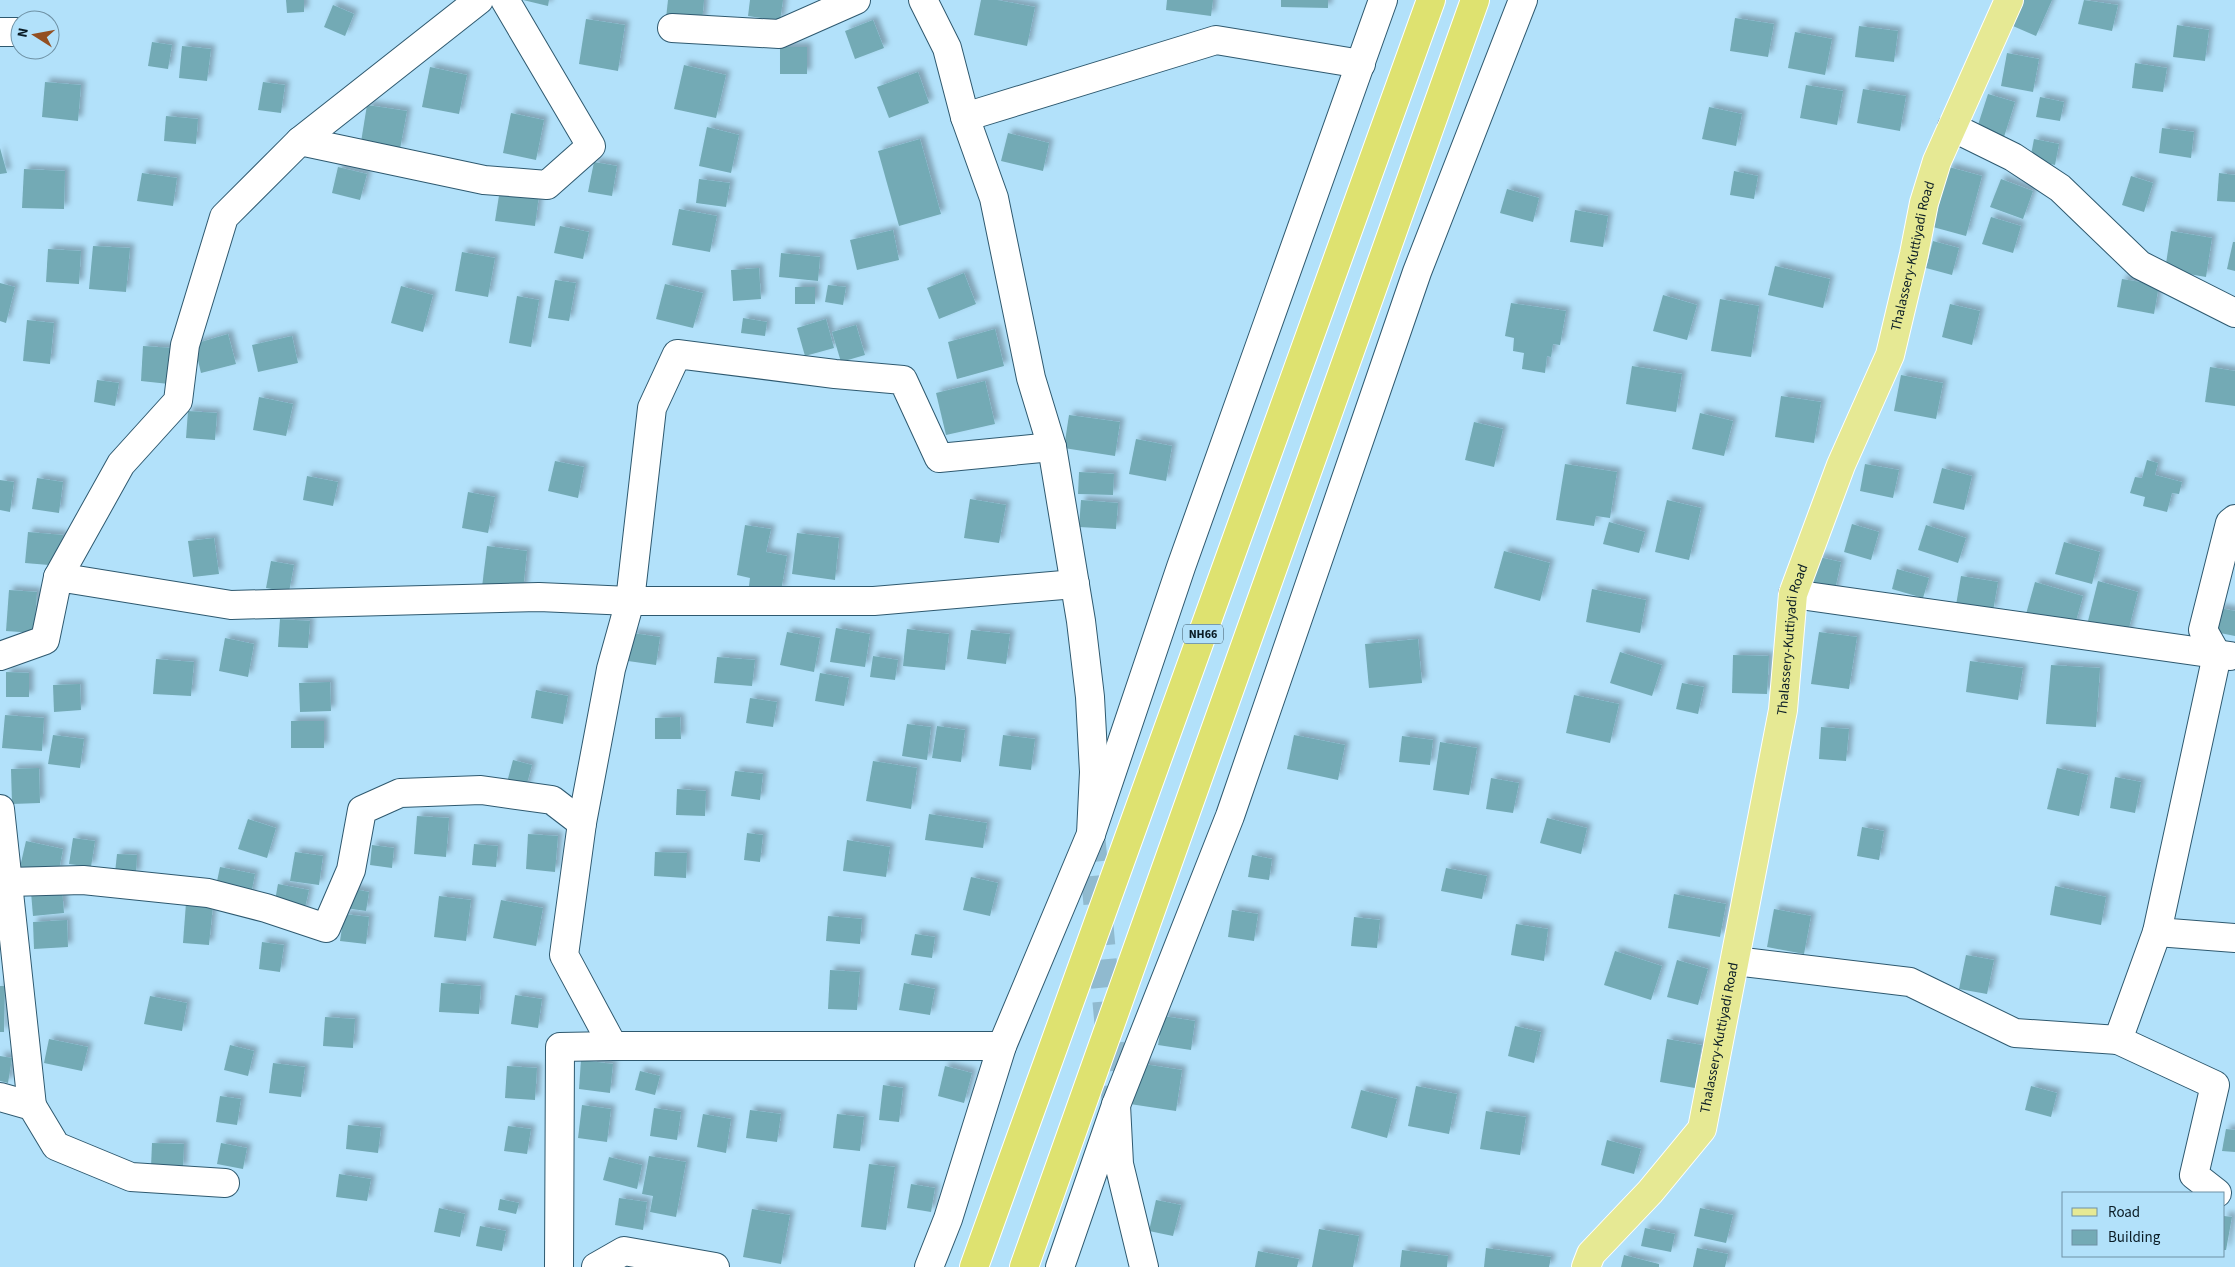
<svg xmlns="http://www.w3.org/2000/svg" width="2235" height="1267" font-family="'Source Sans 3',sans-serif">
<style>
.building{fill:#73aab5;filter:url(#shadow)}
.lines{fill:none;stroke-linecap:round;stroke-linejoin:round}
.secondary-tunnel{stroke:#90bacf;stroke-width:28;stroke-dasharray:28 14;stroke-linecap:butt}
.minor-casing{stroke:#2e596f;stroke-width:30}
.tertiary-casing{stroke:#2e596f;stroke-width:30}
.secondary-casing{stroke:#2e596f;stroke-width:30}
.primary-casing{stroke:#fff;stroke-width:30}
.trunk-casing{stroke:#fff;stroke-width:30}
.minor{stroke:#fff;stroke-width:28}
.tertiary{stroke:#fff;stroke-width:28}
.secondary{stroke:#fff;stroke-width:28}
.primary{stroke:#e6e994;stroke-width:28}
.trunk{stroke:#dee270;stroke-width:28}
.labels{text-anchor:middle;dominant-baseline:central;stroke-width:4.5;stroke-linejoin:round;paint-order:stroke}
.shield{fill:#b2e1fa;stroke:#3c5765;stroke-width:1}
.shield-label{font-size:12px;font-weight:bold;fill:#0a1c25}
.street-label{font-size:14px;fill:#0a1c25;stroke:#b2e1fa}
</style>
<defs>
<filter id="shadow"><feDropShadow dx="4.5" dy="-4.5" stdDeviation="2.5" flood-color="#0004"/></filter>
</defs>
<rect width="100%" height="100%" fill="#b2e1fa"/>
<g class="building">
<polygon points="286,0 304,0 304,12 287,13"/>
<polygon points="523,0 549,0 548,6"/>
<polygon points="668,0 704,0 702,22 666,18"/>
<polygon points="750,0 783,0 780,21 748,16"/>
<polygon points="981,0 997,0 1035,7 1027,46 974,35"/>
<polygon points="1167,0 1213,0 1211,16 1166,10"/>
<polygon points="1281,0 1328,0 1328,8 1281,7"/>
<polygon points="2016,0 2052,0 2036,36 2006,23"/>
<polygon points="2084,0 2118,5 2112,31 2078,24"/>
<polygon points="333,5 354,14 345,36 324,27"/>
<polygon points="1735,18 1774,24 1768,57 1730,51"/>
<polygon points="586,19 625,25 618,71 579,64"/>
<polygon points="873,20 884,48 855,59 845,31"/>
<polygon points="2177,25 2209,30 2205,61 2173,57"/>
<polygon points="1859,26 1898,31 1894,62 1855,57"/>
<polygon points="1795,32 1832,39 1825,75 1788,68"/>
<polygon points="152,42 172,45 168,69 148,66"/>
<polygon points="182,46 211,49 207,81 179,78"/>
<rect x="780" y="47" width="27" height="27"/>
<polygon points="2007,53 2039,59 2033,92 2001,86"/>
<polygon points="2135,63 2167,68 2163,92 2132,88"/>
<polygon points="684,65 726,75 716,118 674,109"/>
<polygon points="430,67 467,75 459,114 422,107"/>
<polygon points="918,72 929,103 889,118 877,87"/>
<polygon points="45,82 81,85 78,121 42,117"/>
<polygon points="263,82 285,85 281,113 258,110"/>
<polygon points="1806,85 1843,91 1837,125 1800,118"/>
<polygon points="1863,89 1906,96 1900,131 1857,123"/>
<polygon points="1988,94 2015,102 2004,137 1977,128"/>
<polygon points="2040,97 2064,102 2060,121 2036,117"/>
<polygon points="367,105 407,111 400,149 361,142"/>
<polygon points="1709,107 1742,114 1736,146 1702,139"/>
<polygon points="511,113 544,120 536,160 503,153"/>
<polygon points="166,116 198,119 196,144 164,141"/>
<polygon points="707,127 739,135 731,173 699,166"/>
<polygon points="2162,128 2194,132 2191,158 2159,153"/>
<polygon points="1008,133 1049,143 1043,171 1001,161"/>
<polygon points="920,139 941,214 899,226 878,151"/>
<polygon points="2034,139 2059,144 2055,165 2030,160"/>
<polygon points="0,148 7,173 0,174"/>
<polygon points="594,162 617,166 612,196 588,192"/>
<polygon points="338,167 367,174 360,200 332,193"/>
<polygon points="1949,167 1982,176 1966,236 1933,227"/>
<polygon points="24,169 65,171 64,209 22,208"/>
<polygon points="1734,171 1758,176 1754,199 1730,195"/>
<polygon points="142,173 177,178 173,206 137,201"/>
<polygon points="2219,173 2235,175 2235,202 2217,201"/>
<polygon points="2131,176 2153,183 2144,212 2122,205"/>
<polygon points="699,179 730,183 726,207 696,203"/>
<polygon points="2001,179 2033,191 2023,219 1990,207"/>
<polygon points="500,189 539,195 535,226 495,221"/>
<polygon points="1507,189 1539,198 1533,222 1500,213"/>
<polygon points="679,209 717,216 710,252 672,245"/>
<polygon points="1575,210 1608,216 1603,247 1570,242"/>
<polygon points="1991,217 2021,226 2013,253 1982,244"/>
<polygon points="560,226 589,232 583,259 554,253"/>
<polygon points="893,230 899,260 857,270 850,240"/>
<polygon points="2171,231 2212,238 2206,277 2165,270"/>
<polygon points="1933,241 1959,248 1952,275 1926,268"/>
<polygon points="2233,242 2235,242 2235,271 2227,269"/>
<polygon points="93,246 130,248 126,292 89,289"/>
<polygon points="48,249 81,251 79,284 46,282"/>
<polygon points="462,252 495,258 488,297 455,291"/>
<polygon points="781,253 820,257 818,281 779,277"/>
<polygon points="1775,266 1830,279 1823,308 1768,295"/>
<polygon points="759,268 761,299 733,301 731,270"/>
<polygon points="964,273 976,304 939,319 927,288"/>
<polygon points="2122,279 2159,285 2154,314 2117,307"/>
<polygon points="555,280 576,283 569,321 548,318"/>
<polygon points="0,283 15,287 6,323 0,321"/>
<polygon points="665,284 703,293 693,328 656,319"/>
<polygon points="828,285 846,287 843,305 825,302"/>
<polygon points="401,286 433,295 423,332 391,323"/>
<rect x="795" y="287" width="20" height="17"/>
<polygon points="1663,295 1697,305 1687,340 1653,331"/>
<polygon points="517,296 539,300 531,347 509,343"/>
<polygon points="1720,299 1759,306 1751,357 1711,351"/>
<polygon points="1511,303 1566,311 1560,345 1553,344 1551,357 1547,356 1545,373 1522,369 1524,353 1513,351 1514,338 1505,336"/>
<polygon points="1950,304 1980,311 1972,345 1942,337"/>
<polygon points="743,318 767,322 765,336 741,333"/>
<polygon points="826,319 834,348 805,356 797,328"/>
<polygon points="27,320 54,323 50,364 23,361"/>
<polygon points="856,325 865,355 841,362 832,332"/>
<polygon points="995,329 1004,366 957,379 948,342"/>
<polygon points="228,334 236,364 201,373 194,344"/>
<polygon points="292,336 298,363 258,372 252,345"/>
<polygon points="143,346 173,348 169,384 141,381"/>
<polygon points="1632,366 1682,374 1676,412 1626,404"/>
<polygon points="2210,367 2235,371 2235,406 2205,402"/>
<polygon points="1901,375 1943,383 1936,419 1894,411"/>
<polygon points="97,380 119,383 115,406 94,402"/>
<polygon points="985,381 995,424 946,435 936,393"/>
<polygon points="1781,396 1821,402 1814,443 1775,437"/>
<polygon points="259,397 293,404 286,436 253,430"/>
<polygon points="188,411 217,413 215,440 186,438"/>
<polygon points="1700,413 1733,421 1724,456 1692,449"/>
<polygon points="1069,415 1120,422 1115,456 1064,448"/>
<polygon points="1474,422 1503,429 1494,467 1465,460"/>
<polygon points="1136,439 1172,446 1166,481 1129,474"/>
<polygon points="2147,460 2158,463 2155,475 2182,482 2179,494 2172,493 2167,512 2143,506 2145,497 2130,493 2135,477 2142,478"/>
<polygon points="555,461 584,467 578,498 548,491"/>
<polygon points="1565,464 1617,472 1610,518 1596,516 1594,526 1556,520"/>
<polygon points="1865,464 1899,470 1893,498 1860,491"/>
<polygon points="1942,468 1972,476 1964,510 1933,503"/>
<polygon points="1079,472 1114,474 1113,495 1078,494"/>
<polygon points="307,476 338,482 333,506 303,500"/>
<polygon points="37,478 63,482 59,513 32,509"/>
<polygon points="0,480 14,482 10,512 0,510"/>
<polygon points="468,492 495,497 488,533 462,528"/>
<polygon points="970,499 1006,505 999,543 964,538"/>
<polygon points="1081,500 1118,503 1116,529 1079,527"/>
<polygon points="1667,500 1701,508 1689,560 1655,552"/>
<polygon points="1609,522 1645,532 1639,553 1603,544"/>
<polygon points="1852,524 1879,532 1871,560 1844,552"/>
<polygon points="745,525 771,529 766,552 787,556 781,591 749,586 750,578 737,575"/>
<polygon points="1926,525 1966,538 1958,563 1918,550"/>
<polygon points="28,532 63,535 61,566 25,563"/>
<polygon points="797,533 839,538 835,580 792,574"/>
<polygon points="214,538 219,574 193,577 188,541"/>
<polygon points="2064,542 2100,552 2092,584 2055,574"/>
<polygon points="487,546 527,551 523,591 482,587"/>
<polygon points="1504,551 1550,563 1540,601 1494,588"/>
<polygon points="1819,557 1841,562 1834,594 1811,588"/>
<polygon points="271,561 294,565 289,592 266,588"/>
<polygon points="1897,569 1929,578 1923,598 1892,589"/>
<polygon points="1961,576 1998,582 1993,611 1956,605"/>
<polygon points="2098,581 2138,592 2126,640 2086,629"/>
<polygon points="2035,582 2083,596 2074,628 2026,614"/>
<polygon points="1592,589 1646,600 1640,633 1586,622"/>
<polygon points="9,590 37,592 34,633 6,631"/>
<polygon points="2219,608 2235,611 2235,636 2215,632"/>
<polygon points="280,619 310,621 308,648 278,647"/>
<polygon points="836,628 870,634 865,667 830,662"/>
<polygon points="907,629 949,634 945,670 903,666"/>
<polygon points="971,630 1010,634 1006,664 967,659"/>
<polygon points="787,632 820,638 814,672 780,665"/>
<polygon points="1819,632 1857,637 1849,689 1811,684"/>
<polygon points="632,633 660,637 656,665 628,661"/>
<polygon points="225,638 254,644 248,677 219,671"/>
<polygon points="1418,639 1422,683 1369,688 1365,644"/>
<polygon points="1620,652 1662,665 1652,696 1610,683"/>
<polygon points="1733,655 1769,656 1767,694 1732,693"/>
<polygon points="873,656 898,660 895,680 870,677"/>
<polygon points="717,657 755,660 752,686 714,683"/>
<polygon points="156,659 194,662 191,696 153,694"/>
<polygon points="1970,661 2023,668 2018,700 1966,692"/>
<polygon points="2051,665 2100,668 2096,727 2046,724"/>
<polygon points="6,672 29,673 29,697 6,697"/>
<polygon points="820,673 849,678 844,706 815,701"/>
<polygon points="330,682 331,711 300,712 299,683"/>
<polygon points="1682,683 1704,687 1698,714 1676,709"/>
<polygon points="80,684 81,710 54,712 53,685"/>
<polygon points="536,690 568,696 563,724 531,718"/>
<polygon points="1574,695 1619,704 1610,743 1566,733"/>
<polygon points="750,698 777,702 773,727 746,723"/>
<polygon points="5,715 44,718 42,751 2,748"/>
<polygon points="680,717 681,739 655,739 655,718"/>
<rect x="291" y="721" width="33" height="27"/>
<polygon points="907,724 931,727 927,760 902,756"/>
<polygon points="937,726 965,730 961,762 932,758"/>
<polygon points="1821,727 1849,729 1846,761 1819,759"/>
<polygon points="53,735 84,739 80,768 48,764"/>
<polygon points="1003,735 1035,739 1031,770 999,766"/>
<polygon points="1294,735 1345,745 1338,780 1287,769"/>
<polygon points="1402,736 1433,740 1430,765 1399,762"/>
<polygon points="1440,742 1477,748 1469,795 1433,790"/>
<polygon points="513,760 532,765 525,791 506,786"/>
<polygon points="873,761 917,768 911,809 866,801"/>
<polygon points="39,768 40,803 12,804 11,769"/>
<polygon points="2057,768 2088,775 2079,816 2047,809"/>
<polygon points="735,771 763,774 760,800 731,796"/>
<polygon points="2115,777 2141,782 2135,813 2110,808"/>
<polygon points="1491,778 1519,783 1513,813 1486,809"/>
<polygon points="677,789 706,791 705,816 676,815"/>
<polygon points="929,814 987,823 983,848 925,840"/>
<polygon points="417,816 449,818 446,857 414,854"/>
<polygon points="1547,818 1587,828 1581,854 1540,843"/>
<polygon points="248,819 276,828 267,858 238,849"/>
<polygon points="1862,827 1884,831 1879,860 1857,856"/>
<polygon points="747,833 763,835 760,862 744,860"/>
<polygon points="528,834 558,836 555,872 526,869"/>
<polygon points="73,838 95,841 91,867 69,864"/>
<polygon points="847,840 890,847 886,877 843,871"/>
<polygon points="26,841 63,849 58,875 20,867"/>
<polygon points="474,844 498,846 496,867 472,865"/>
<polygon points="372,845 394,848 392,868 370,865"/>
<polygon points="295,852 323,856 319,885 290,881"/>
<polygon points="655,852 687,853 686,878 654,876"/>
<polygon points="117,854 137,855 136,875 115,873"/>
<polygon points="1252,855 1272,859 1269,880 1248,877"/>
<polygon points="220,867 255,874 250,899 215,891"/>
<polygon points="1446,868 1487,876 1482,899 1441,891"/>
<polygon points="971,877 998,883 990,916 963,910"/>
<polygon points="278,884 309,890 304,912 274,906"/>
<polygon points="2055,886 2106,897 2101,925 2050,915"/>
<polygon points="349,888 369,892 366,911 345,908"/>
<polygon points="62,889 64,913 33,916 31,892"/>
<polygon points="1674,894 1726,904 1720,937 1668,928"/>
<polygon points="439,896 471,900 466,941 434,937"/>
<polygon points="501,900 543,908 536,946 493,938"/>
<polygon points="186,903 213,905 209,945 183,943"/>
<polygon points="1774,909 1811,916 1804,954 1767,947"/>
<polygon points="1232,910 1258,914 1254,941 1228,937"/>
<polygon points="344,914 369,917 366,944 340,941"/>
<polygon points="828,916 862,919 860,944 826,941"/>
<polygon points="1354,917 1380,920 1377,948 1351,946"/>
<polygon points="67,920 68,947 34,949 33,922"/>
<polygon points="1516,924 1548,929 1544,961 1511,955"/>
<polygon points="915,934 935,937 932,958 911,955"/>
<polygon points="262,942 284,945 280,972 259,969"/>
<polygon points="1615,951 1662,966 1651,1000 1604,985"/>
<polygon points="1966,955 1994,960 1987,994 1959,989"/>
<polygon points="1677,960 1708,969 1698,1005 1667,997"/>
<polygon points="830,970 860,972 857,1010 828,1009"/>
<polygon points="441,983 481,986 479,1014 439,1012"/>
<polygon points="904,983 935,989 930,1015 899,1010"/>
<polygon points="0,986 5,986 4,1032 0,1032"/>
<polygon points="515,995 542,999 538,1028 511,1024"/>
<polygon points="150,996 187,1003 182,1031 144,1024"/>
<polygon points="1163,1016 1195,1021 1191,1050 1158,1045"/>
<polygon points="325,1017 355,1019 353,1048 323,1046"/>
<polygon points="1515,1026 1541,1032 1534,1063 1508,1056"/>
<polygon points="49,1039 88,1047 82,1071 44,1063"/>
<polygon points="1667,1039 1702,1045 1695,1088 1660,1082"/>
<polygon points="230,1045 254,1051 248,1076 224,1070"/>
<polygon points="0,1056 12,1058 8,1083 0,1081"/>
<polygon points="581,1060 613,1064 610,1093 579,1089"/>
<polygon points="273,1063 305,1067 301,1097 269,1093"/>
<polygon points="1137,1063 1182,1070 1176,1111 1130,1104"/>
<polygon points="507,1066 537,1068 535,1100 505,1098"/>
<polygon points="945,1066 972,1073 964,1103 938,1096"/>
<polygon points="640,1071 660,1076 655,1095 635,1090"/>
<polygon points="883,1085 903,1088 899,1122 879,1120"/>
<polygon points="1416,1086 1457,1094 1449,1134 1408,1126"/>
<polygon points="2031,1086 2057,1093 2051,1117 2025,1110"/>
<polygon points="1361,1090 1397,1099 1387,1138 1351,1128"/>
<polygon points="220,1096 241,1099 237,1125 216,1122"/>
<polygon points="582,1105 611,1109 607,1142 578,1138"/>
<polygon points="654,1108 681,1112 677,1140 650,1136"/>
<polygon points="750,1110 781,1114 777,1142 746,1138"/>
<polygon points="1486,1111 1526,1117 1520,1155 1480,1149"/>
<polygon points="703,1114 731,1119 726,1153 697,1147"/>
<polygon points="837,1114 864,1117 860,1151 833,1148"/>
<polygon points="348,1125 381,1128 378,1153 346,1149"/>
<polygon points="508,1126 531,1129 527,1154 504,1151"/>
<polygon points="2226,1129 2235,1130 2235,1152 2222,1151"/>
<polygon points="1607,1140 1641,1149 1634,1174 1601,1165"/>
<polygon points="152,1143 184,1144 183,1169 151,1168"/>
<polygon points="221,1143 247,1148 243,1169 217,1164"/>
<polygon points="649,1156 686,1162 676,1217 650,1212 653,1196 642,1194"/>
<polygon points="609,1157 642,1165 637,1189 603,1180"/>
<polygon points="869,1164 895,1167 886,1230 861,1227"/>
<polygon points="339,1174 371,1179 367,1201 336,1197"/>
<polygon points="911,1184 935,1188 931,1212 907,1208"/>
<polygon points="619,1198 647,1202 643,1230 615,1225"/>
<polygon points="500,1199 519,1203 516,1214 498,1210"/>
<polygon points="1156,1200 1181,1205 1173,1236 1149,1231"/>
<polygon points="439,1208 465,1214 460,1237 434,1232"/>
<polygon points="1700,1208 1733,1215 1726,1243 1694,1236"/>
<polygon points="752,1209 790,1215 781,1264 743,1257"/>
<polygon points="2224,1216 2232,1217 2226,1250 2224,1250"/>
<polygon points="480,1226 506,1231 502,1251 476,1246"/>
<polygon points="1645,1228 1675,1234 1671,1252 1641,1246"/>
<polygon points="1319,1229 1359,1236 1353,1267 1312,1267"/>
<polygon points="1486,1248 1551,1257 1549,1267 1484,1267"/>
<polygon points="1697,1248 1728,1254 1725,1267 1693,1267"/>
<polygon points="1402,1250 1448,1256 1447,1267 1400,1267"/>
<polygon points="1258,1251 1299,1259 1297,1267 1255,1267"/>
<polygon points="1624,1255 1659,1264 1659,1267 1621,1267"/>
</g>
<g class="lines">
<polyline class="secondary-tunnel" points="1091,834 1116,1105"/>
<defs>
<g id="minor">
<polyline points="672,28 779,34 856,0"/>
<polyline points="0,32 19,32"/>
<polyline points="965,117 1216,40 1361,64"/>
<polyline points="1952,127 2013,157 2060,188 2140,265 2235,313"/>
<polyline points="300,141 484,180 547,185 591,146 505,0"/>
<polyline points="2235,519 2230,523 2203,630 2217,655 2157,932 2235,938"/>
<polyline points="58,577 121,464 178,401 185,345 224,217 300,141 479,0"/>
<polyline points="1793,594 2230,656"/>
<polyline points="0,656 45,640 58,577 231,605 539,597 630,601 874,601 1075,584"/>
<polyline points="0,809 32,1106"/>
<polyline points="8,882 83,880 208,893 266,908 326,928 351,870 362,810 400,793 481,790 552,800 582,823"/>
<polyline points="2157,932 2118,1040 2215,1085 2194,1175 2217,1193"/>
<polyline points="1735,961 1910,982 2015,1033 2118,1040"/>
<polyline points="1002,1046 613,1046 564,955 582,823 611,669 630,601 652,408 677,354 835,374 903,380 939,458 1052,447"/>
<polyline points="0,1097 32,1106 56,1146 131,1177 225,1183"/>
<polyline points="559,1267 560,1047 613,1046"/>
<polyline points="596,1267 624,1251 715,1267"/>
</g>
<g id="tertiary">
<polyline points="929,1267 948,1219 1002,1046 1091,834 1181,567 1383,0"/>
<polyline points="1060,1267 1116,1105 1230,816 1417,272 1523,0"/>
</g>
<g id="secondary">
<polyline points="923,0 947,48 965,117 994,198 1031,378 1052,447 1081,621 1090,697 1094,772 1091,834"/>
<polyline points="1116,1105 1119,1164 1144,1267"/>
</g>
<g id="primary">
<path id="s1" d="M1586,1267L1591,1254L1650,1192L1702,1129L1783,710L1793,594L1841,465L1890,355L1914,254L1924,203L1937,161L2009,0"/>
</g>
<g id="trunk">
<polyline points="974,1267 1431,0"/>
<polyline points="1024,1267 1475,0"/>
</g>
</defs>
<use href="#minor" class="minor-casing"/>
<use href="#tertiary" class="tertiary-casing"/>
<use href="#secondary" class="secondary-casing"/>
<use href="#primary" class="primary-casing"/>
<use href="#trunk" class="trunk-casing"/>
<use href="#minor" class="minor"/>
<use href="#tertiary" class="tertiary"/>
<use href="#secondary" class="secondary"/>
<use href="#primary" class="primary"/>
<use href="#trunk" class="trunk"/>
</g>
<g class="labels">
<rect class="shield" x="1183" y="624.5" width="40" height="19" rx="4"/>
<g class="shield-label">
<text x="1203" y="634">NH66</text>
</g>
<g class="street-label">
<text stroke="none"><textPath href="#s1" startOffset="1084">Thalassery-Kuttiyadi Road</textPath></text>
<text stroke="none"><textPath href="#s1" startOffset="679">Thalassery-Kuttiyadi Road</textPath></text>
<text stroke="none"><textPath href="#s1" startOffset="274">Thalassery-Kuttiyadi Road</textPath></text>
</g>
</g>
<rect x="2062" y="1192" width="162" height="65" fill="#b2e1fa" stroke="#6f92a5"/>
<rect x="2072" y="1208" width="25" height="8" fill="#e6e994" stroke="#6f92a5"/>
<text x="2108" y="1217" font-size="15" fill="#0a1c25">Road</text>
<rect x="2072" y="1230" width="25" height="15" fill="#73aab5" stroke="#6f92a5"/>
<text x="2108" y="1242" font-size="15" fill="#0a1c25">Building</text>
<g transform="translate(35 35) rotate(281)"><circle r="24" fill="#b2e1fa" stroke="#6f92a5"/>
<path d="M0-4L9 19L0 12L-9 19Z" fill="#934f21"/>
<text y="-8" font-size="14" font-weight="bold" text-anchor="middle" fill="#0a1c25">N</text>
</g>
</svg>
